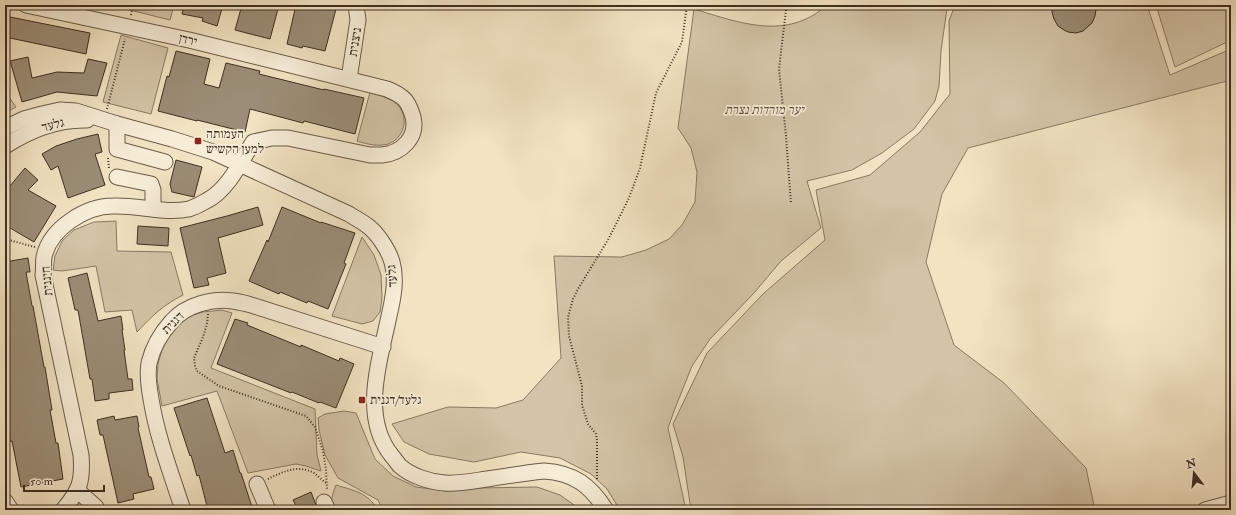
<svg xmlns="http://www.w3.org/2000/svg" width="1236" height="515" font-family="'IM FELL Double Pica','Frank Ruhl Libre',serif">
<style>
.green{fill:#d3c4a7;stroke:#887a65}
.building{fill:#9b8d76;stroke:#3d2f23}
.lines{fill:none;stroke-linecap:round;stroke-linejoin:round}
.minor-casing{stroke:#6a5c4b;stroke-width:17}
.path{stroke:#3d2f23;stroke-width:2;stroke-dasharray:1 2;stroke-linecap:butt}
.minor{stroke:#f7edd7;stroke-width:15}
.poi-dot{fill:#8f2418;stroke:#f7edd7;stroke-width:1.5}
.labels{text-anchor:middle;dominant-baseline:central;stroke-width:3.5;stroke-linejoin:round;paint-order:stroke}
.street-label{font-size:13px;fill:#3d2f23;stroke:#f7edd7}
.park-label{font-size:13px;font-style:italic;fill:#5b4d3d;stroke:#f7edd7}
.poi-label{font-size:13px;fill:#3d2f23;stroke:#f7edd7;text-anchor:start}
</style>
<rect width="100%" height="100%" fill="#f2e3c2"/>
<filter id="stains"><feTurbulence type="fractalNoise" baseFrequency=".005" numOctaves="4"/><feColorMatrix values="0 0 0 0 .2 0 0 0 0 .09 0 0 0 0 .02 0 0 0 .5 -.17"/></filter>
<radialGradient id="worn" r=".72"><stop offset=".6" stop-color="#630" stop-opacity="0"/><stop offset="1" stop-color="#630" stop-opacity=".3"/></radialGradient>
<g class="green">
<polygon points="127,5 174,5 170,20 126,9"/>
<path d="M827,5H948L946,15L941,51L939,86L935,101L914,129L882,153L852,170L807,181L821,228L781,261L754,293L710,339L692,366L674,411L668,428L686,510H620L607,489L591,474L560,458L521,452L474,462L429,454L404,442L392,424L448,407L496,408L523,400L561,358L554,256L622,257L646,250L669,239L682,225L695,202L697,172L691,148L678,128L694,9C740,23 787,41 827,5Z"/>
<polygon points="955,5 1147,5 1170,75 1231,49 1231,80 968,148 942,194 926,262 954,345 1004,383 1086,468 1095,510 691,510 683,457 673,424 707,353 763,294 825,240 816,190 870,175 920,132 950,94 949,21"/>
<polygon points="1156,5 1231,5 1231,40 1175,67"/>
<polygon points="121,35 168,48 151,114 103,102"/>
<polygon points="5,87 6,93 16,107 5,113"/>
<path d="M370,92C378,95 386,97 393,101C410,112 407,137 388,144C377,147 367,144 357,141Z"/>
<path d="M116,221L117,251L171,252L183,295C162,306 153,315 137,332L132,310L105,312L96,266L62,271L53,270L55,256L62,241L74,230L94,222Z"/>
<polygon points="362,237 374,255 381,275 382,298 380,312 373,321 362,324 332,316"/>
<polygon points="222,310 232,313 211,368 315,409 317,455 321,471 306,466 296,464 248,473 217,391 162,406 157,379 158,364 163,346 172,331 189,316 203,312"/>
<polygon points="344,411 356,413 375,459 393,476 416,487 446,491 479,488 537,487 560,495 577,507 579,510 383,510 378,500 338,478 325,455 319,430 318,418 325,414"/>
<path d="M336,485C355,491 367,492 378,510H334C330,500 332,495 336,485Z"/>
</g>
<g class="building">
<polygon points="184,5 223,5 217,26 202,21 203,18 182,14"/>
<polygon points="242,5 279,5 270,39 235,30"/>
<polygon points="296,5 337,5 325,51 303,46 302,48 287,44"/>
<polygon points="1053,5 1095,5 1096,9 1095,16 1092,23 1083,31 1076,33 1068,32 1064,30 1058,26 1054,19 1052,12"/>
<polygon points="5,16 90,33 86,54 5,37"/>
<polygon points="176,51 210,59 204,84 219,88 226,63 260,71 259,74 324,90 324,89 364,98 355,134 304,121 303,123 250,109 245,132 197,120 197,121 158,111 167,76 169,77"/>
<polygon points="28,57 32,78 57,72 84,73 88,59 107,63 97,96 57,92 22,102 10,61"/>
<polygon points="98,134 102,152 95,154 105,185 68,198 58,166 51,170 42,154 56,146 77,139"/>
<polygon points="176,160 202,167 194,197 172,192 170,184"/>
<polygon points="25,168 38,180 28,190 56,206 34,242 5,225 5,192"/>
<polygon points="258,207 263,225 218,238 226,273 207,278 209,285 194,288 180,228 227,216"/>
<polygon points="282,207 321,223 321,222 355,233 344,263 346,264 328,309 308,301 307,303 280,292 279,294 249,281 267,240 268,242"/>
<polygon points="138,226 169,228 168,246 137,244"/>
<polygon points="28,258 30,272 26,272 32,306 33,306 44,367 45,367 52,410 50,410 56,443 58,443 63,479 21,487 12,441 5,442 5,262"/>
<polygon points="87,273 98,321 121,316 123,330 122,330 125,350 124,350 128,379 132,379 133,390 109,393 109,399 95,401 92,379 90,379 78,310 75,310 68,278"/>
<polygon points="235,319 248,323 247,325 301,347 301,345 339,361 340,358 354,364 336,408 320,402 319,403 292,392 291,393 217,364"/>
<polygon points="207,398 225,453 233,450 240,473 241,473 253,510 208,510 199,475 197,476 191,455 190,456 174,408"/>
<polygon points="114,416 115,420 137,416 139,427 138,428 149,477 151,477 154,489 133,494 134,499 118,503 103,435 100,435 97,420"/>
<polygon points="311,492 318,510 298,510 293,500"/>
</g>
<g class="lines">
<defs>
<g id="minor">
<path d="M26,5L189,40L387,89C392,91 398,94 403,98C408,102 411,110 413,117C418,137 402,153 382,155C378,155 374,155 370,155L288,138H272L253,142C241,162 227,191 206,201C201,204 195,207 189,209C164,214 139,205 113,206C86,206 50,228 44,257C43,263 44,269 43,275L81,455C83,481 80,490 63,510"/>
<polyline points="349,79 358,20 356,5"/>
<polyline points="117,124 117,149 165,162"/>
<path d="M5,128L24,119L42,114L60,110L76,111L117,124L172,139L213,152L349,214C355,218 363,222 369,227C378,234 389,251 392,262C397,279 393,299 389,316C380,360 360,417 392,456C395,459 397,463 400,466C411,476 430,482 445,483C459,484 473,481 487,479C506,476 525,473 544,471C574,473 590,485 606,510"/>
<path d="M5,146C30,130 57,119 87,120"/>
<polyline points="117,177 151,184 153,190 153,209"/>
<polyline points="257,484 268,510"/>
<polyline points="77,490 96,507 93,510"/>
<polyline points="5,501 11,510"/>
<polyline points="324,502 328,510"/>
<path d="M183,510C171,473 157,437 151,399C149,388 147,374 149,363C153,346 161,333 172,321C186,305 212,298 233,301C239,302 245,303 251,305L383,347"/>
<polyline points="1205,510 1231,503"/>
</g>
</defs>
<use href="#minor" class="minor-casing"/>
<g class="path">
<polyline points="786,10 779,69 786,136 791,204"/>
<polyline points="131,15 133,5"/>
<polyline points="107,109 125,39"/>
<polyline points="108,158 109,168"/>
<polyline points="5,239 35,247"/>
<polyline points="208,314 207,324 203,337 194,358 195,366 197,371 219,386 306,416 315,427 323,451 326,470 327,490"/>
<path d="M268,479C282,472 298,464 314,473C318,476 322,480 326,483"/>
<polyline points="597,479 597,440 596,434 588,424 582,405 582,386 569,336 568,317 573,299 578,289 609,238 629,198 640,168 656,93 682,42 687,5"/>
</g>
<use href="#minor" class="minor"/>
</g>
<g class="poi-dot">
<rect x="194" y="137" width="8" height="8" rx="2"/>
<rect x="358" y="396" width="8" height="8" rx="2"/>
</g>
<g class="labels">
<g class="street-label">
<text transform="translate(188 40) rotate(13)">ירדן</text>
<text transform="translate(355 42) rotate(-81)">ניצנית</text>
<text transform="translate(53 125) rotate(-15)">גלעד</text>
<text transform="translate(392 276) rotate(-94)">גלעד</text>
<text transform="translate(47 281) rotate(-96)">חיננית</text>
<text transform="translate(173 323) rotate(-45)">דגנית</text>
</g>
<g class="park-label">
<text x="764" y="110">יער מורדות נצרת</text>
</g>
<g class="poi-label">
<text x="206" y="134">העמותה<tspan x="206" dy="15">למען הקשיש</tspan></text>
<text x="370" y="400">גלעד/דגנית</text>
</g>
</g>
<rect width="1236" height="515" fill="none" stroke="#f2e3c2" stroke-width="20"/>
<rect x="6" y="6" width="1224" height="503" fill="none" stroke="#3d2f23" stroke-width="2"/>
<rect x="10" y="10" width="1216" height="495" fill="none" stroke="#3d2f23"/>
<g transform="translate(1194 473) rotate(344)" stroke="#f7edd7" stroke-width="3" paint-order="stroke">
<path d="M0-3L7 15L0 10L-7 15Z" fill="#3d2f23"/>
<text y="-6" font-size="11" font-weight="bold" text-anchor="middle" fill="#3d2f23">N</text>
</g>
<path d="M24 485v6h80v-6" fill="none" stroke="#3d2f23" stroke-width="2"/>
<text x="30" y="485" font-size="12" fill="#3d2f23" stroke="#f7edd7" stroke-width="3" paint-order="stroke">50 m</text>
<rect width="100%" height="100%" filter="url(#stains)"/>
<rect width="100%" height="100%" fill="url(#worn)"/>
</svg>
